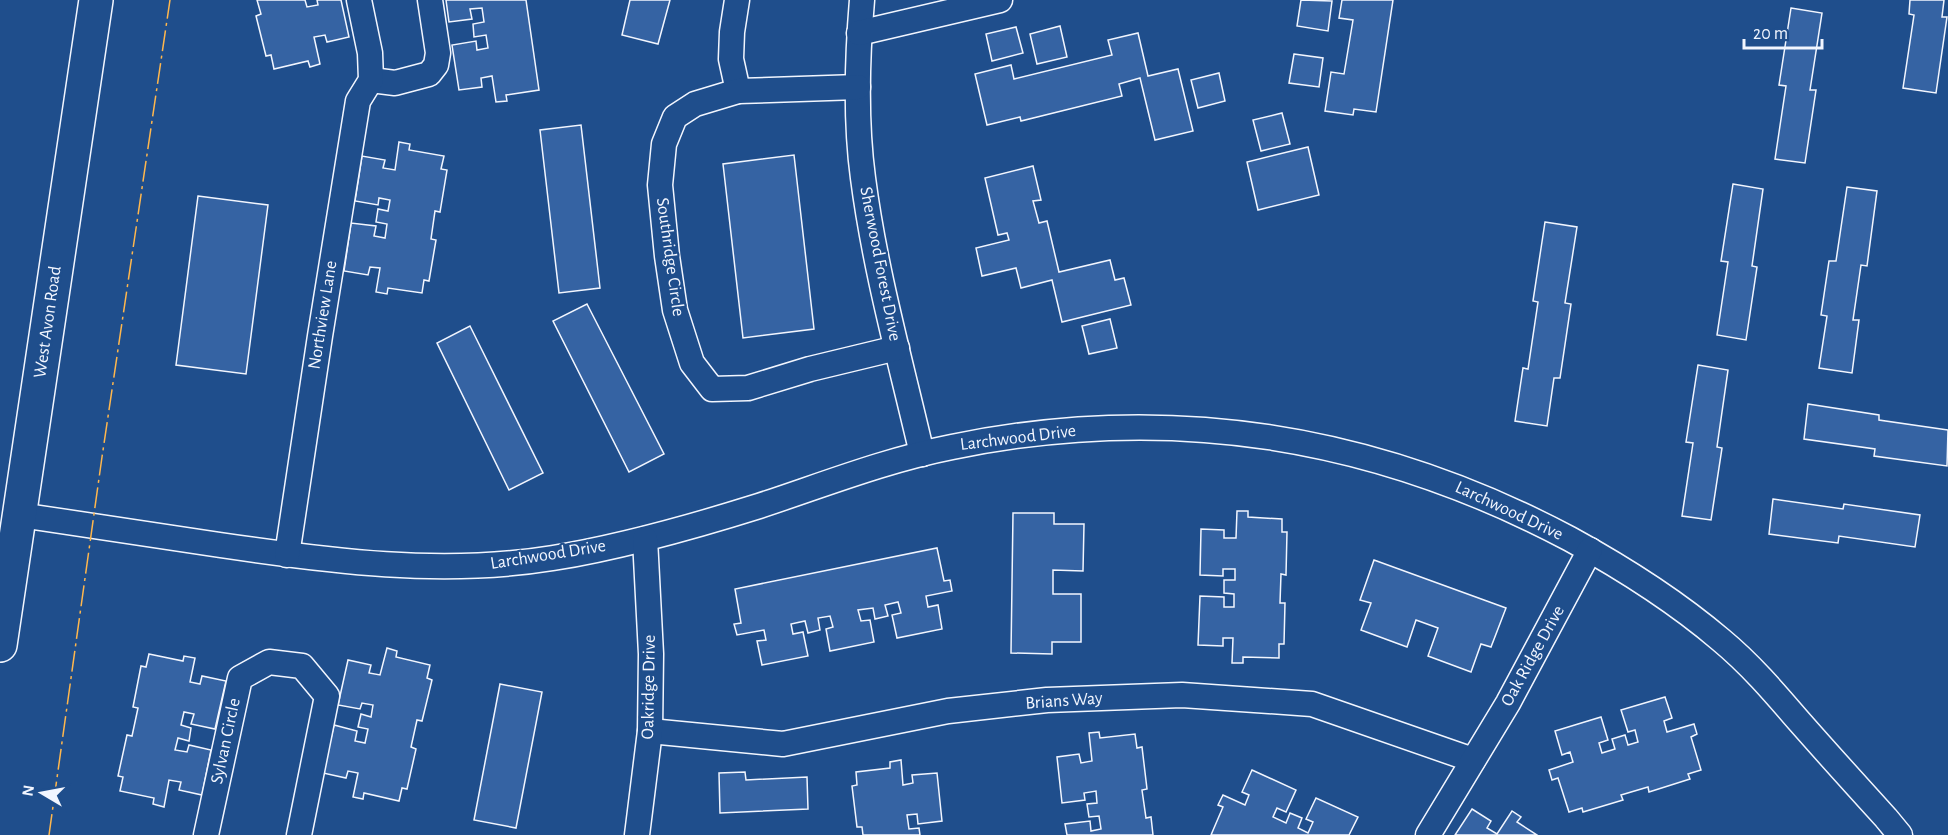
<svg xmlns="http://www.w3.org/2000/svg" width="1948" height="835" font-family="'Alegreya Sans',sans-serif">
<style>
.building{fill:#3563a3;stroke:#f2f6ff;stroke-width:1.5}
.lines{fill:none;stroke-linecap:round;stroke-linejoin:round}
.minor-casing{stroke:#f2f6ff;stroke-width:27}
.secondary-casing{stroke:#f2f6ff;stroke-width:36}
.minor{stroke:#1f4e8c;stroke-width:24}
.secondary{stroke:#1f4e8c;stroke-width:33}
.power{stroke:#ffb74d;stroke-width:1.5;stroke-dasharray:21 4.5 3 4.5;stroke-linecap:butt}
.labels{text-anchor:middle;dominant-baseline:central;stroke-width:4.5;stroke-linejoin:round;paint-order:stroke}
.street-label{font-size:18px;fill:#f2f6ff;stroke:#1f4e8c}
</style>
<rect width="100%" height="100%" fill="#1f4e8c"/>
<g class="building">
<polygon points="257,0 305,0 307,7 318,5 317,0 341,0 349,37 327,42 325,35 314,37 320,64 310,67 308,61 274,69 271,55 266,56 256,16 261,14"/>
<polygon points="446,0 526,0 539,90 506,95 507,101 496,102 492,76 481,78 482,87 459,90 452,45 476,41 477,50 488,48 486,35 474,37 473,24 484,22 482,8 470,9 472,19 449,22"/>
<polygon points="630,0 670,0 658,44 622,35"/>
<polygon points="1301,0 1332,1 1328,31 1297,26"/>
<polygon points="1342,0 1393,0 1376,112 1354,109 1353,115 1325,111 1331,72 1344,74 1353,20 1339,18"/>
<polygon points="1910,0 1944,0 1942,17 1947,17 1936,93 1903,88 1914,15 1909,14"/>
<polygon points="1791,8 1822,13 1810,90 1816,90 1805,163 1775,159 1786,86 1779,85"/>
<polygon points="1060,26 1067,57 1037,64 1030,34"/>
<polygon points="1016,27 1023,53 992,61 986,34"/>
<polygon points="1138,33 1148,76 1178,69 1193,131 1155,140 1140,78 1119,84 1122,96 1021,121 1020,117 987,125 975,74 1011,65 1014,79 1112,55 1108,40"/>
<polygon points="1294,54 1323,58 1319,87 1289,83"/>
<polygon points="1219,73 1225,101 1198,108 1191,80"/>
<polygon points="1282,113 1290,144 1261,151 1253,120"/>
<polygon points="581,125 600,288 559,293 540,130"/>
<polygon points="399,142 410,144 409,150 444,156 441,169 447,170 440,212 435,211 431,239 436,240 429,281 424,280 422,293 388,288 387,294 376,292 380,268 370,267 368,275 344,271 351,223 376,226 374,236 385,238 387,224 376,222 378,209 388,211 390,200 379,198 378,205 355,201 362,156 385,160 383,168 395,170"/>
<polygon points="1308,147 1319,195 1258,210 1247,162"/>
<polygon points="794,155 814,329 743,338 723,164"/>
<polygon points="1033,166 1041,200 1033,201 1039,223 1047,221 1059,272 1110,260 1115,280 1124,278 1131,305 1062,322 1052,280 1021,288 1016,268 982,276 976,248 1009,240 1007,233 998,235 985,178"/>
<polygon points="1733,184 1763,189 1752,266 1757,267 1746,340 1717,335 1728,262 1721,261"/>
<polygon points="1847,187 1877,191 1867,266 1861,265 1853,320 1859,320 1852,373 1819,368 1827,316 1821,315 1829,261 1836,261"/>
<polygon points="198,196 268,205 246,374 176,365"/>
<polygon points="1545,222 1577,227 1565,303 1571,304 1560,378 1554,378 1547,426 1515,421 1523,368 1528,369 1538,302 1533,301"/>
<polygon points="587,304 664,454 629,472 553,321"/>
<polygon points="1110,319 1117,348 1089,354 1082,326"/>
<polygon points="470,326 543,473 509,490 437,343"/>
<polygon points="1698,365 1728,370 1717,447 1722,448 1711,520 1682,516 1693,443 1686,442"/>
<polygon points="1808,404 1879,415 1879,420 1948,430 1947,466 1874,456 1875,449 1804,439"/>
<polygon points="1773,499 1843,509 1844,504 1920,515 1915,547 1839,536 1838,543 1769,534"/>
<polygon points="1237,511 1248,511 1248,517 1282,519 1282,532 1287,532 1286,575 1281,574 1280,603 1285,603 1284,644 1279,644 1279,658 1243,657 1243,663 1232,663 1233,638 1223,638 1223,646 1198,645 1200,596 1224,597 1224,607 1234,607 1234,594 1224,593 1224,580 1235,580 1235,569 1223,569 1223,576 1200,575 1201,529 1224,530 1224,538 1236,538"/>
<polygon points="1013,513 1054,513 1054,524 1084,524 1083,571 1053,570 1053,594 1081,594 1081,642 1052,642 1052,654 1011,653"/>
<polygon points="937,548 944,581 950,580 952,591 926,596 928,607 938,605 942,629 897,638 892,615 901,613 898,602 885,605 888,616 875,619 873,608 858,610 861,621 870,620 874,642 830,651 826,629 833,627 830,616 818,618 820,630 808,633 805,621 791,624 793,634 803,632 808,656 762,665 757,641 766,640 764,630 737,635 734,624 741,623 735,589"/>
<polygon points="1374,560 1506,608 1491,647 1481,644 1471,672 1428,656 1438,628 1416,620 1407,647 1361,630 1371,603 1360,600"/>
<polygon points="387,648 397,651 396,657 430,665 427,678 432,680 422,721 417,720 411,747 416,749 407,789 402,788 399,801 364,793 363,799 353,797 358,773 348,771 346,778 323,773 334,725 357,731 355,741 365,743 368,729 358,727 361,714 371,717 373,705 362,703 360,709 338,705 348,660 371,665 369,673 380,675"/>
<polygon points="149,654 183,661 184,656 195,658 190,682 200,684 202,676 226,681 215,729 191,724 194,714 184,712 181,725 191,728 189,741 178,738 175,750 187,752 189,745 211,750 202,795 179,790 181,782 169,780 164,807 153,804 154,798 120,791 123,777 118,776 127,735 132,736 138,708 133,707 141,666 146,667"/>
<polygon points="500,684 542,692 516,828 474,820"/>
<polygon points="1665,697 1672,718 1664,721 1667,732 1694,724 1697,734 1691,737 1701,770 1688,774 1690,779 1649,792 1648,787 1621,795 1623,800 1583,812 1582,808 1569,812 1558,778 1552,780 1549,770 1573,762 1570,752 1562,755 1555,731 1601,717 1608,740 1599,743 1602,753 1615,749 1612,739 1625,735 1628,745 1638,742 1635,730 1628,732 1621,710"/>
<polygon points="1099,732 1100,738 1135,734 1137,748 1142,747 1147,789 1142,790 1146,818 1151,817 1153,835 1067,835 1065,824 1090,821 1091,831 1101,829 1099,816 1089,817 1087,804 1097,803 1096,791 1084,793 1085,800 1062,803 1057,757 1079,754 1081,763 1092,761 1089,733"/>
<polygon points="901,760 903,785 913,783 912,775 937,773 942,821 918,824 917,814 907,815 909,829 919,828 920,835 863,835 862,827 857,827 852,786 857,785 856,772 890,768 890,762"/>
<polygon points="1252,770 1296,790 1286,812 1277,808 1273,817 1286,823 1290,813 1302,818 1298,828 1308,833 1313,822 1306,819 1316,798 1358,817 1349,835 1211,835 1223,807 1218,805 1223,795 1245,805 1249,795 1242,792"/>
<polygon points="745,772 746,780 807,777 808,809 720,813 719,773"/>
<polygon points="1472,809 1491,821 1487,828 1497,834 1512,811 1521,817 1517,822 1537,835 1455,835"/>
</g>
<g class="lines">
<defs>
<g id="minor">
<polyline points="737,0 732,32 731,59 738,91"/>
<path d="M862,0C857,59 855,119 863,178C875,271 901,363 922,454"/>
<polyline points="859,33 1000,0"/>
<polyline points="371,80 395,83 429,74 436,65 438,53 430,0"/>
<polyline points="858,87 738,91 695,104 675,117 664,144 660,185 667,256 675,310 692,363 712,389 748,388 810,369 897,348"/>
<path d="M20,515C86,525 153,535 220,545C329,561 442,576 553,558C622,547 692,527 759,506C823,485 886,460 952,447C1170,402 1374,435 1570,539C1623,568 1674,600 1721,640C1750,664 1774,692 1798,720C1827,753 1856,785 1886,818L1900,835"/>
<polyline points="287,555 320,336 358,101 371,80 370,53 359,0"/>
<polyline points="650,731 783,744 948,711 1047,700 1182,695 1312,704 1473,760"/>
<polyline points="206,835 240,678 269,662 302,666 327,696 299,835"/>
<polyline points="637,835 650,731 651,654 645,539"/>
<polyline points="1428,835 1508,703 1590,550"/>
</g>
<polyline id="secondary" points="0,645 96,0"/>
</defs>
<use href="#minor" class="minor-casing"/>
<use href="#secondary" class="secondary-casing"/>
<use href="#minor" class="minor"/>
<use href="#secondary" class="secondary"/>
<polyline class="power" points="49,835 102,457 170,0"/>
</g>
<g class="labels">
<g class="street-label">
<text transform="translate(670 257) rotate(82)">Southridge Circle</text>
<text transform="translate(880 264) rotate(79)">Sherwood Forest Drive</text>
<text transform="translate(323 315) rotate(-81)">Northview Lane</text>
<text transform="translate(48 322) rotate(-82)">West Avon Road</text>
<text transform="translate(1018 438) rotate(-7)">Larchwood Drive</text>
<text transform="translate(1509 511) rotate(25)">Larchwood Drive</text>
<text transform="translate(548 555) rotate(-9)">Larchwood Drive</text>
<text transform="translate(1533 656) rotate(-61)">Oak Ridge Drive</text>
<text transform="translate(649 687) rotate(-89)">Oakridge Drive</text>
<text transform="translate(1064 701) rotate(-4)">Brians Way</text>
<text transform="translate(226 741) rotate(-78)">Sylvan Circle</text>
</g>
</g>
<g transform="translate(42 793) rotate(280)" stroke="#1f4e8c" stroke-width="4.5" paint-order="stroke">
<path d="M0-4.5L10 22L0 15L-10 22Z" fill="#f2f6ff"/>
<text y="-9" font-size="16" font-weight="bold" text-anchor="middle" fill="#f2f6ff">N</text>
</g>
<path d="M1744 39v9h78v-9" fill="none" stroke="#f2f6ff" stroke-width="3"/>
<text x="1753" y="39" font-size="18" fill="#f2f6ff" stroke="#1f4e8c" stroke-width="4.5" paint-order="stroke">20 m</text>
</svg>
